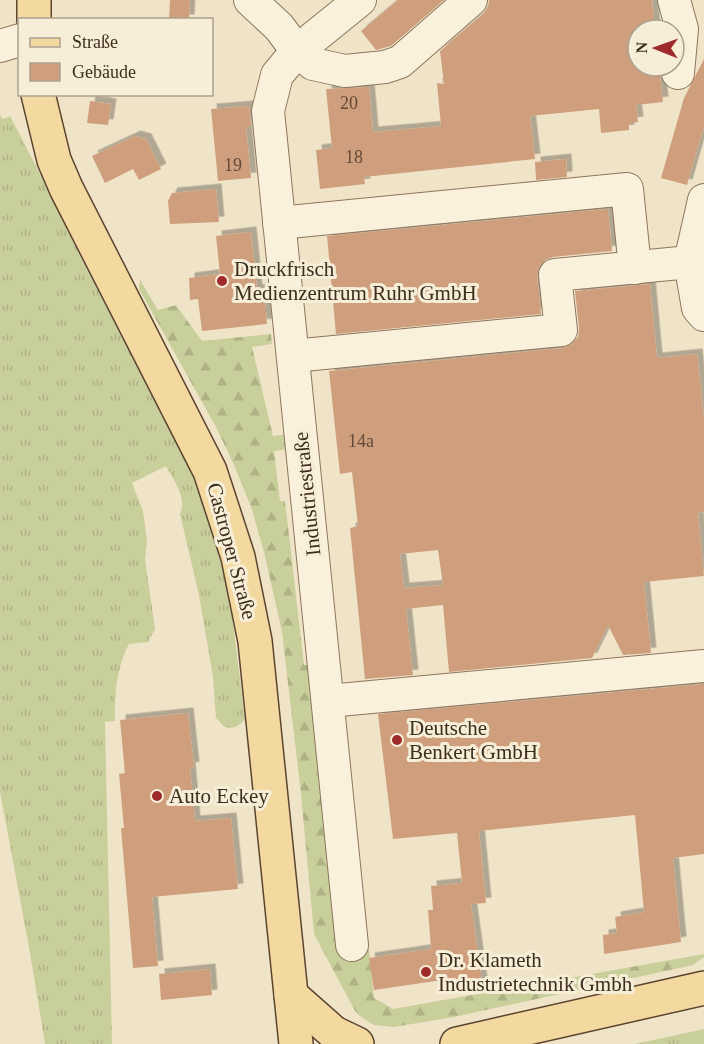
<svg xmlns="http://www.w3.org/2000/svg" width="704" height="1044" font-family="Georgia,serif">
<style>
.grass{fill:url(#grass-tufts)}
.forest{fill:url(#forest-firs)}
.building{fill:#cf9f7d;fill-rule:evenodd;filter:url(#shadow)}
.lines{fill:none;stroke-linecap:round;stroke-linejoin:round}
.minor-casing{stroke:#8d765c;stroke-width:34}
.major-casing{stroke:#5b4430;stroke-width:36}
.minor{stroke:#faf1dc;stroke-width:32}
.major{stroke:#f3d9a0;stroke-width:33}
.poi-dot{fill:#9e2a2b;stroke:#f7eed8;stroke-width:2}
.labels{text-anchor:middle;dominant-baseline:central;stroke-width:6;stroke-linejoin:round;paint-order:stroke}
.number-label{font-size:18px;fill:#624a37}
.poi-label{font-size:21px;fill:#3d2e20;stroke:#f7eed8;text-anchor:start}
.street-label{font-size:21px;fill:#3d2e20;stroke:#f7eed8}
</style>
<defs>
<pattern id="grass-tufts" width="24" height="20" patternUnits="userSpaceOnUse" patternTransform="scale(1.5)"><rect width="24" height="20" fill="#c9cf9b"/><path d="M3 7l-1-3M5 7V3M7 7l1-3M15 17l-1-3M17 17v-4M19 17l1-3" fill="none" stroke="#aeb285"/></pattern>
<pattern id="forest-firs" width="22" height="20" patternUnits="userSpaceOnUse" patternTransform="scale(1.5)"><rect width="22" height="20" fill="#c9cf9b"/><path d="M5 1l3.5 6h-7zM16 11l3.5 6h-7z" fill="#aeb285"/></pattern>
<filter id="shadow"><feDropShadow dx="5.5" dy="-5.5" stdDeviation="0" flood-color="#0004"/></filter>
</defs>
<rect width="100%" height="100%" fill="#f0e4c8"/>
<g class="grass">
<path d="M0,115L3,119L10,116L193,468L199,483L228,582L245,720L236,727L229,728L225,727L216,718L213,677L199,595L180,514C187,497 174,481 166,466L132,483L143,511L147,541L145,559L155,629L148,642L129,644C117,665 114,696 115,721L105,722L112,1044H45L30,953L0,792Z"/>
<polygon points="704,1029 704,1044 635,1044"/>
</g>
<polygon class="forest" points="140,280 158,310 176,305 202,341 271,334 272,344 252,347 273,436 288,434 290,449 274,451 280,501 285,501 304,665 311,665 347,951 369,948 374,998 393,1009 704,954 704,957 693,965 454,1017 394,1027 374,1025 360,1016 355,1011 314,934 301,794 282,632 264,552 251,507 234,465 216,427 139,289"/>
<g class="building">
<polygon points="170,0 190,0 189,20 169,20"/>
<polygon points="398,0 444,0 391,46 376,50 361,31"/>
<polygon points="489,0 652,0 655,30 638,30 638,66 659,66 663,102 636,105 638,122 629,123 629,130 601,133 599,109 530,116 535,159 364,177 365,184 320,189 316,150 332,148 326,89 369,87 373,132 441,126 437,83 444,84 440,51 483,14 488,6"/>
<polygon points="704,59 704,126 687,185 661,178 684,98"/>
<polygon points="90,101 111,104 108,125 87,123"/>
<polygon points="249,106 251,126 246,127 251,178 218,181 211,109"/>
<polygon points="135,136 146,139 161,169 139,180 133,169 105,183 92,156"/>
<polygon points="566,159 567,177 536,180 535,162"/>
<polygon points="216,189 219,222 170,224 168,201 172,193"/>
<polygon points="608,209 612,251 553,257 545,260 539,267 537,277 541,314 336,334 327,236"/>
<polygon points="251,232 257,290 264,289 267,324 202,331 198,299 190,300 189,278 220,274 216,236"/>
<path d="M650,284L657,358L697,354L704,418V512L698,513L704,576L644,582L651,653L623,655L608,625L592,658L449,672L443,605L406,609L413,675L365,679L350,528L358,526L352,472L340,474L329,371L563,348L572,344L578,337L579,328L575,291ZM438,550L443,585L404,588L400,554Z"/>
<polygon points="704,684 704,854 673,858 681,942 604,954 603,935 617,933 615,917 644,912 635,815 479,831 486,903 471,904 483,989 458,993 456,978 374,990 369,958 431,949 428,910 433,910 431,886 462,883 457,833 393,839 378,714"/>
<polygon points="188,713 194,767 190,768 195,821 231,818 238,889 152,897 158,966 133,968 121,828 124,828 119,774 125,773 120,720"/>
<polygon points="210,969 212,995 161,1000 159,974"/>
</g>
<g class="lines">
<defs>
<g id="minor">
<polyline points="250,0 279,27 297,51 313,64 345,71 385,67 400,62 471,0"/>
<polyline points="674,0 682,29 678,73"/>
<polyline points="0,46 20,40"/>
<polyline points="704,200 690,262 698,308 704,315"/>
<polyline points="279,223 627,189 635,268"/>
<polyline points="293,356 561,330 555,275 690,262"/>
<polyline points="328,701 704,666"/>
<polyline points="352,945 268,111 277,75 297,51 360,0"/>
</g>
<g id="major">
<polyline points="34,0 34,20"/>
<polyline points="38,94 54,160 66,188 210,471 238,557 255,641 296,1044"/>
<polyline points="291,995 334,1033 357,1044"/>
<polyline points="457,1044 704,988"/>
</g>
</defs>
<use href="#minor" class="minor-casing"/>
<use href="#major" class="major-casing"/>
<use href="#minor" class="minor"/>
<use href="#major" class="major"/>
</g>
<g class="poi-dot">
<circle cx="222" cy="281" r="6"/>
<circle cx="397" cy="740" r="6"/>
<circle cx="157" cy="796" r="6"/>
<circle cx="426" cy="972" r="6"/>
</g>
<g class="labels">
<g class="number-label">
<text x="349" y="103">20</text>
<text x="354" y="157">18</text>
<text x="233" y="165">19</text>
<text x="361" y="441">14a</text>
</g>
<g class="poi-label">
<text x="234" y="269">Druckfrisch<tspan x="234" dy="24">Medienzentrum Ruhr GmbH</tspan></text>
<text x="409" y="728">Deutsche<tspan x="409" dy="24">Benkert GmbH</tspan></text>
<text x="169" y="796">Auto Eckey</text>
<text x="438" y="960">Dr. Klameth<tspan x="438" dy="24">Industrietechnik Gmbh</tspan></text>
</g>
<g class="street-label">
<text transform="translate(307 494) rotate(-96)">Industriestraße</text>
<text transform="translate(232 551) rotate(75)">Castroper Straße</text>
</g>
</g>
<rect x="18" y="18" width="195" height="78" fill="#f7eed8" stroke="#ada18e" stroke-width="1.5"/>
<rect x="30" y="38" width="30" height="9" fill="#f3d9a0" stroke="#ada18e" stroke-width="1.5"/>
<text x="72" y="48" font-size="18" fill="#3d2e20">Straße</text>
<rect x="30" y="63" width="30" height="18" fill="#cf9f7d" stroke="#ada18e" stroke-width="1.5"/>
<text x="72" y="78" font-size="18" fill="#3d2e20">Gebäude</text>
<g transform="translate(656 48) rotate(271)"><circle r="28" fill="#f7eed8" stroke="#ada18e" stroke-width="1.5"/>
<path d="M0-4.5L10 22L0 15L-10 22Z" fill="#9e2a2b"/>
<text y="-9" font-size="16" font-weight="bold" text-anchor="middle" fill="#3d2e20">N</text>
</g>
</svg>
